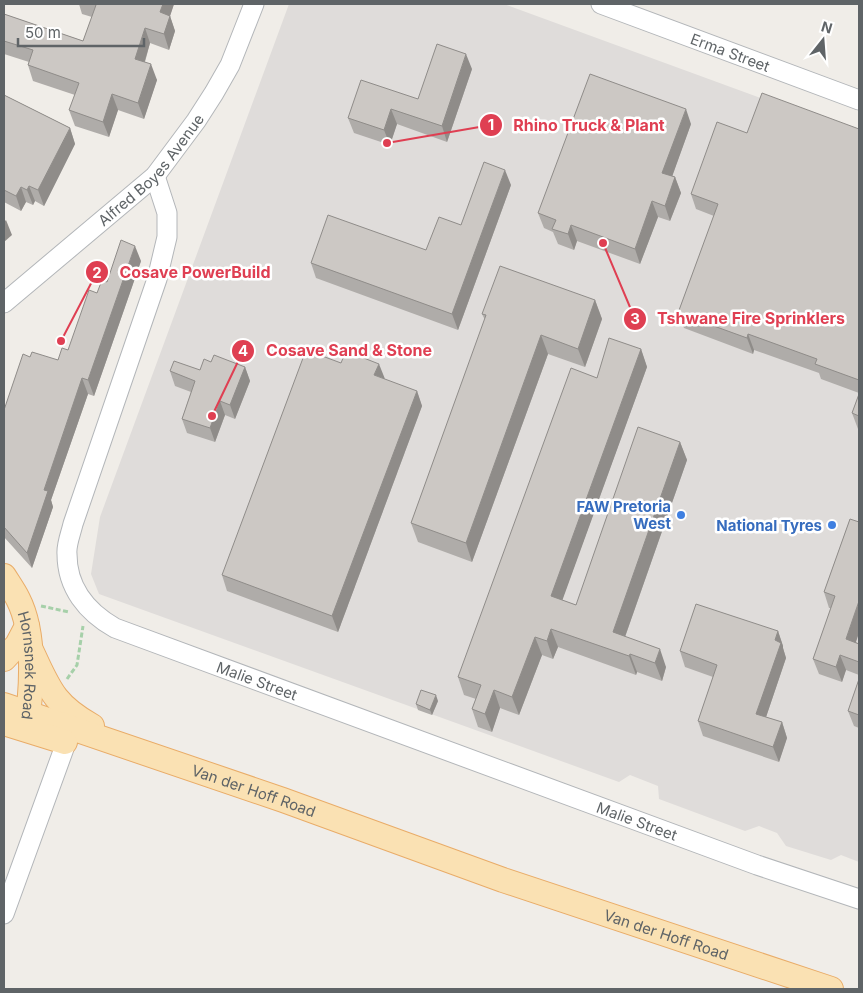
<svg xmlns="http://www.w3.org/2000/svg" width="863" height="993" font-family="Inter,sans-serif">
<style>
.industrial{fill:#dfdcda}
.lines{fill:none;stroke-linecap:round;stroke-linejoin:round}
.minor-casing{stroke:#b3b6b9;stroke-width:21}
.major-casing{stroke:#e9ac68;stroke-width:26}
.path{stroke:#a6d0a9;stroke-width:3;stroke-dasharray:5 2.5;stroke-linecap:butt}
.minor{stroke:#fff;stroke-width:19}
.major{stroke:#fae1b3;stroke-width:24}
.wall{fill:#afaca9}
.shaded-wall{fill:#8f8c89}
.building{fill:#ccc8c4;stroke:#8f8c89}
.shop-dot{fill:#3f7fe0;stroke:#fff;stroke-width:2}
.labels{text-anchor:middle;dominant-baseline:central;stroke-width:5;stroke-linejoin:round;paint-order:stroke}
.street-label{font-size:15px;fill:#5f6467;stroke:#fff}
.shop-label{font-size:15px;font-weight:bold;fill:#366cbe;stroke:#fff;text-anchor:end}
.leader{fill:none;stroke:#df3f52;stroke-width:2}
.callout-dot{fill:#df3f52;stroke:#fff;stroke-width:2}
.mark-label{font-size:15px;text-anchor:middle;font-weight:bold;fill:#fff}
.callout-label{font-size:16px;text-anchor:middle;font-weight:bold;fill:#df3f52;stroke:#fff;stroke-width:5;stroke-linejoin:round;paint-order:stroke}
</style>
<rect width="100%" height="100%" fill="#f0ede8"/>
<polygon class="industrial" points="289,4 504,4 859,134 859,862 841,855 831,860 786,846 777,833 759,826 745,831 659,799 658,786 630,775 619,782 99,594 91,574 100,517"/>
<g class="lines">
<defs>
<g id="minor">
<path id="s1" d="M601,4L859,100"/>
<path id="s2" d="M155,176L167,213V237L157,279L73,524C71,533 66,545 67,554C67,588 87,612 115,628L757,865L859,899"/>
<path id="s3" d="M4,303L155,176L196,121L214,93L230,65L254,4"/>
<polyline points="4,914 66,743"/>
</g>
<g id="major">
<path id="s4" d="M4,576C9,584 14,591 18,599C36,634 32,691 26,728"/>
<path d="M31,650C49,688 53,704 92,726"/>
<polyline points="4,659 17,645 27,626"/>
<path id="s5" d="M4,705L283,800L503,880L831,989"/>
<polyline points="4,723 65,742"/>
</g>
</defs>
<use href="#minor" class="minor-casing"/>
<use href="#major" class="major-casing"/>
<g class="path">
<polyline points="41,606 69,612"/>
<polyline points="67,679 77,665 83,626"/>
</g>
<use href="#minor" class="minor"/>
<use href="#major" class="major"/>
</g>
<g class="wall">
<polygon points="79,4 174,4 170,16 175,31 169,50 150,43 145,62 157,80 144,119 118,110 109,137 75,126 69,110 75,95 33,81 28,65 29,62 4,54 4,14 83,41 92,17 82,14"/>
<polygon points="472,69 447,142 397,124 390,145 354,133 348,118 418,99"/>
<polygon points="4,95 70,128 75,144 44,206 35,201 33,205 26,202 21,211 4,202"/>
<polygon points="691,124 672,176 675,177 681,193 670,221 658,217 640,264 577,241 574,250 558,244 553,232 544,228 538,213"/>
<polygon points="859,129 859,393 821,379 819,373 754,350 753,354 684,328 678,313 714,216 696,209 691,194 747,133"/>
<polygon points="511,185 458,330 316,278 311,263 426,250 461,225"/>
<polygon points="141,261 94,396 88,394 51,500 53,507 32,568 4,537 4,410 30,357 58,360 68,350 97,293 107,282"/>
<polygon points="595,300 602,319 585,367 548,354 472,562 418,542 411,523 485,320 482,314"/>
<polygon points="641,349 647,367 562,600 576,605 680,442 687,460 625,637 666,667 662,681 637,672 636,675 558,647 553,659 542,655 519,715 500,708 492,732 478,727 472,709 476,699 464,695 458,677 597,378"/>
<polygon points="211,362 245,367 250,381 235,419 225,415 215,442 187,433 182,419 191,392 175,386 170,371 200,370"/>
<polygon points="417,391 422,406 338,632 227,591 222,575"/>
<polygon points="859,394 859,429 858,429 852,413"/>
<polygon points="850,519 856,642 859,644 859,675 846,670 842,682 819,674 813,659 831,608 829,608 824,592"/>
<polygon points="778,631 783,646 783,648 786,658 766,717 782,722 787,738 779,762 703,736 698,721 713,677 685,667 680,651"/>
<polygon points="859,679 859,728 854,726 848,711"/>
<polygon points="438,701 432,715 418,710 416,704"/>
</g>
<g class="shaded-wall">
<polygon points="163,4 174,4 170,16 175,31 169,50 164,34 160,12"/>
<polygon points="145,28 150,43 141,74 135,59"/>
<polygon points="466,54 472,69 447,142 442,126"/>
<polygon points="151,64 157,80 144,119 138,103"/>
<polygon points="112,94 118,110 109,137 103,122"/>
<polygon points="391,109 397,124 390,145 384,130"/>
<polygon points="686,109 691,124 668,188 662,173"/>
<polygon points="70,128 75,144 44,206 38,190"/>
<polygon points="505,170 511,185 458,330 452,314"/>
<polygon points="675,177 681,193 670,221 665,206"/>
<polygon points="29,186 35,201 33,205 27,190"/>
<polygon points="21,187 26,202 21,211 16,196"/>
<polygon points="652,201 658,217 640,264 635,249"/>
<polygon points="6,220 12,235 4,242 4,222"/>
<polygon points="571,225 577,241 574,250 568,234"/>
<polygon points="135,246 141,261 94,396 88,380"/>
<polygon points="595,300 602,319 585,367 578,349"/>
<polygon points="748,334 754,350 753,354 747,338"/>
<polygon points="541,335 548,354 472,562 466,543"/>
<polygon points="641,349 647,367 557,615 551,596"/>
<polygon points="379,364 385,379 374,375"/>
<polygon points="245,367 250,381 235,419 230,405"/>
<polygon points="82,378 88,394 51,500 53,507 32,568 27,553 44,490"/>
<polygon points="417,391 422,406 338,632 332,616"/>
<polygon points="220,401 225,415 215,442 210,428"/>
<polygon points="680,442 687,460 620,651 613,632"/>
<polygon points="859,601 859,633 852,654 846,639"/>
<polygon points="551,629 558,647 553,659 547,641"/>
<polygon points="778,631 783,646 783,648 786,658 762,729 756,714 775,640"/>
<polygon points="535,637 542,655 519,715 512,697"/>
<polygon points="660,649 666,667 662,681 655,663"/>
<polygon points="630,654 637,672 636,675 629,656"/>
<polygon points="840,655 846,670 842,682 836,667"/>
<polygon points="494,690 500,708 492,732 485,714"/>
<polygon points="436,695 438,701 432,715 430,710"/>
<polygon points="782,722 787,738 779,762 773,747"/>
</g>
<g class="building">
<polygon points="93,4 163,4 160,12 170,16 164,34 145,28 135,59 151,64 138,103 112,94 103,122 69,110 79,83 28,65 33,50 4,41 4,14 83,41 96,5"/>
<polygon points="437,44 466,54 442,126 391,109 384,130 348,118 361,80 418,99"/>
<polygon points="590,74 686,109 662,173 675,177 665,206 652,201 635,249 571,225 568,234 552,229 556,220 538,213"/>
<polygon points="762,93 859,129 859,380 815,364 817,359 748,334 747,338 678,313 718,204 691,194 717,122 747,133"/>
<polygon points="4,95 70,128 38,190 29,186 27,190 21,187 16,196 4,190"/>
<polygon points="484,162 505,170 452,314 311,263 328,215 426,250 439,217 461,225"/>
<polygon points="121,240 135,246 88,380 82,378 44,490 48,491 27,553 4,527 4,410 23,354 30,357 32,352 58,360 62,348 68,350 89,290 97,293 102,280 107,282"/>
<polygon points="500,266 595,300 578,349 541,335 466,543 411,523 486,315 482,314"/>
<polygon points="609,338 641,349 551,596 576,605 638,427 680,442 613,632 660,649 655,663 630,654 629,656 551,629 547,641 535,637 512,697 494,690 485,714 472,709 481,685 458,677 571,368 597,378"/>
<polygon points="306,350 341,363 346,351 379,364 374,375 417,391 332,616 222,575"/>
<polygon points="214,355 245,367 230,405 220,401 210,428 182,419 195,381 170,371 174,361 200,370 204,359 211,362"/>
<polygon points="859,394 859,416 852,413"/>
<polygon points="850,519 859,522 859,601 846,639 859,644 859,662 840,655 836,667 813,659 835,596 824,592"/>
<polygon points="696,604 778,631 775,640 781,643 756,714 782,722 773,747 698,721 717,665 680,651"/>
<polygon points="859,679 859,715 848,711"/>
<polygon points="421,690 436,695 430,710 416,704"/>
</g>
<g class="shop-dot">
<circle cx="681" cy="515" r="5"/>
<circle cx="832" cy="525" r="5"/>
</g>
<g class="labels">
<g class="street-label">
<text stroke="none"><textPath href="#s1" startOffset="138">Erma Street</textPath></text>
<text stroke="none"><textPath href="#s3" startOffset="199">Alfred Boyes Avenue</textPath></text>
<text stroke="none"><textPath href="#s4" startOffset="95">Hornsnek Road</textPath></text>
<text stroke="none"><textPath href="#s2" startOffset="640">Malie Street</textPath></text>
<text stroke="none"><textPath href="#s5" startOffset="264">Van der Hoff Road</textPath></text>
<text stroke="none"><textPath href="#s2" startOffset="1045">Malie Street</textPath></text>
<text stroke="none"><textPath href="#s5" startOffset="701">Van der Hoff Road</textPath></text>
</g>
<g class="shop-label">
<text x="671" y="506">FAW Pretoria<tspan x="671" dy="17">West</tspan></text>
<text x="822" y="525">National Tyres</text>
</g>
</g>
<path class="leader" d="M387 143L491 125M61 341L97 272M603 243L635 319M212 416L243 351"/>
<g class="callout-dot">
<circle cx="387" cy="143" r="5"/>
<circle cx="61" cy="341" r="5"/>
<circle cx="603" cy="243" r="5"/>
<circle cx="212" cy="416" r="5"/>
<circle cx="491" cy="125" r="12"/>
<circle cx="97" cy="272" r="12"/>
<circle cx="635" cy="319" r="12"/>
<circle cx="243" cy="351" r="12"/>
</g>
<g class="mark-label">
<text x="491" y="130">1</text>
<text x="97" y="278">2</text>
<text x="635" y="324">3</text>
<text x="243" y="356">4</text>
</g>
<g class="callout-label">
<text x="589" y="131">Rhino Truck &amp; Plant</text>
<text x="195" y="278">Cosave PowerBuild</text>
<text x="751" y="324">Tshwane Fire Sprinklers</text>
<text x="349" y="356">Cosave Sand &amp; Stone</text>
</g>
<rect width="863" height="993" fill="none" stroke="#5f6467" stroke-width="10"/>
<g transform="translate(823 40) rotate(17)" stroke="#ffffff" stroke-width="4" paint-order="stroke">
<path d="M0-4L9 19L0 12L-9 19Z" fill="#5f6467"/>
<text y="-8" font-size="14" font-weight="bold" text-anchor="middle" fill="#5f6467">N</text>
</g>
<path d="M18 38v8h126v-8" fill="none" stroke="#5f6467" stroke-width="2.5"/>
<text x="25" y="38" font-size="15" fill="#5f6467" stroke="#ffffff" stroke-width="4" paint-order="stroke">50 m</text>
</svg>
